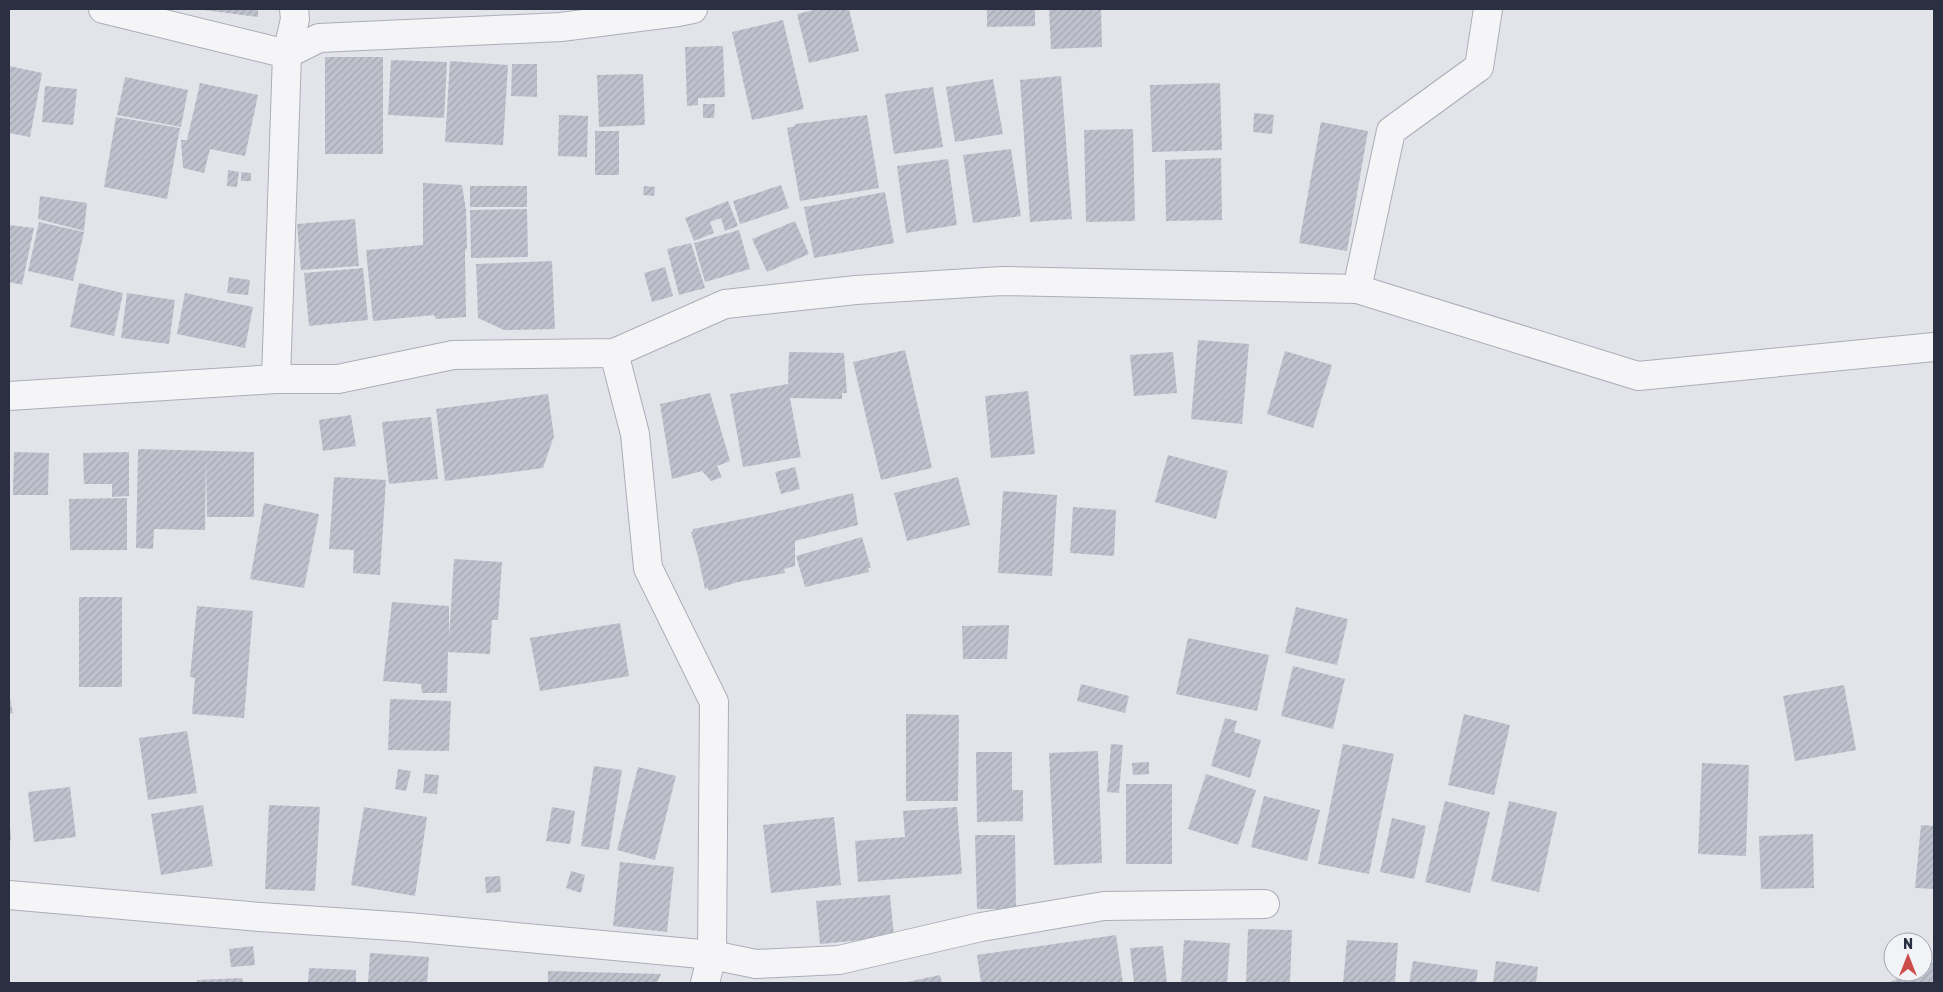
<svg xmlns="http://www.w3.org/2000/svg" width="1943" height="992" font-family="Rubik,sans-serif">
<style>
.building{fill:url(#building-hatch)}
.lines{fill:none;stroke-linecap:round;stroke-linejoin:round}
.street-casing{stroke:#abaeb8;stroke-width:30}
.street{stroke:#f5f5f8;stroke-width:28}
</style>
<defs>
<pattern id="building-hatch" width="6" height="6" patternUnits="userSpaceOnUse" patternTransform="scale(1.25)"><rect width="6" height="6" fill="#bfc2cd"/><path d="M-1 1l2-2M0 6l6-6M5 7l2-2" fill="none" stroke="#a4a7b1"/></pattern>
</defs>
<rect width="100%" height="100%" fill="#e2e4ea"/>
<g class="building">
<polygon points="196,9 258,9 258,17"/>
<polygon points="818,9 849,9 859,51 809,63 797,14"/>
<polygon points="987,9 1035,9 1035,26 987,27"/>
<polygon points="1049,9 1101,9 1102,47 1051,49"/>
<polygon points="783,20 804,109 752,120 732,32"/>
<polygon points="723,46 725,97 698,98 698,105 687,106 685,47"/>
<rect x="325" y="57" width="58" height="97"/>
<polygon points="391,60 447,62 444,118 388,115"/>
<polygon points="450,61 508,65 503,145 445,142"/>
<polygon points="512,64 537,64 537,97 511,96"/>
<polygon points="9,66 42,73 30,137 9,133"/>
<polygon points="643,74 645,125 599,127 597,75"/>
<polygon points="1061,76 1072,219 1030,222 1020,80"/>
<polygon points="125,77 188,90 181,127 117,115"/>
<polygon points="993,79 1003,134 955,142 946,87"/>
<polygon points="200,83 258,95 245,156 210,149 204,173 183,168 181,140 187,140"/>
<polygon points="1220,83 1222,150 1152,152 1150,85"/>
<polygon points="45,86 77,89 73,125 42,122"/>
<polygon points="933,87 943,147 894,154 885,94"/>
<polygon points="703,104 715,104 714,118 703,118"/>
<polygon points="1254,113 1274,115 1272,134 1253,132"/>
<polygon points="559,115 588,116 587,157 558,156"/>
<polygon points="867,115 879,188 800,201 787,128 795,126 795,124"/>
<polygon points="116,117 180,128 167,199 104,187"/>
<polygon points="1321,122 1368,131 1347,251 1299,243"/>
<polygon points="1133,129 1135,221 1086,222 1084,130"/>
<rect x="595" y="131" width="24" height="44"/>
<polygon points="1011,149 1021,216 973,223 963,155"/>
<polygon points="1221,158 1222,220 1166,221 1165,160"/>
<polygon points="948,159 957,225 906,233 897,166"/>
<polygon points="228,170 239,172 237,187 227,186"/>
<polygon points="241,172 251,173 251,181 241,181"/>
<polygon points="423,183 462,185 466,210 467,247 465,251 466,317 436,319 434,315 373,321 366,250 423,245"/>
<polygon points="781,185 789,208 740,224 733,201"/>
<rect x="470" y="186" width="57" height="21"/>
<polygon points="644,186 655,187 654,196 643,195"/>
<polygon points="885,192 894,243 814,258 804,207"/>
<polygon points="40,196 87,203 84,231 38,219"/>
<polygon points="728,201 738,226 725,231 721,218 710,222 714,233 694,241 685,218"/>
<polygon points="527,209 528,257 471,258 470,210"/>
<polygon points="355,219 359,266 301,270 297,224"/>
<polygon points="795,221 809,254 767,272 752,239"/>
<polygon points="39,222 84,232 73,281 28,271"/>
<polygon points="9,225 34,228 22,285 9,282"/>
<polygon points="739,230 750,269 705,282 694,243"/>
<polygon points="691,243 705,288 679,295 667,249"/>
<polygon points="552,261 555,329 504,330 478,318 476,264"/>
<polygon points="665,267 673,296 652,302 644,273"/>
<polygon points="363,268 368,320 309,326 304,273"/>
<polygon points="229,277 250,280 248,295 227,293"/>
<polygon points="79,283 123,293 114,336 70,327"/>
<polygon points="127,293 175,300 169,344 121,338"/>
<polygon points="185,293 253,307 245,348 177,334"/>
<polygon points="1198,340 1249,344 1242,424 1191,419"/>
<polygon points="905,350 932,468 881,480 853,362"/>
<polygon points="1285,351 1332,365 1313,428 1267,414"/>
<polygon points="789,352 844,353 847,393 842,393 842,399 790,398 801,457 743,467 730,394 788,384"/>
<polygon points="1173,352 1177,393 1134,396 1130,355"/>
<polygon points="1028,391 1035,454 991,458 985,396"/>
<polygon points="710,393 730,461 717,466 722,477 711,481 702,471 672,479 660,404"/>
<polygon points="548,394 554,436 543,468 445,481 436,409"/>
<polygon points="351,415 356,446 323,451 319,420"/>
<polygon points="431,417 438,479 389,484 382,422"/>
<polygon points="138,449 254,452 254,517 207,517 206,456 205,530 154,529 153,549 136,548"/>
<polygon points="14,452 49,453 48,495 13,495"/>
<polygon points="129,452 129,496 112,497 112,484 84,484 83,453"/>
<polygon points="1168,455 1228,471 1216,519 1155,502"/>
<polygon points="795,467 800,489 781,494 775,472"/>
<polygon points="334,477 386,480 380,575 353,573 354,550 329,549"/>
<polygon points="958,477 970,525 907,541 894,493"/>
<polygon points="1003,491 1057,495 1052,576 998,573"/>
<polygon points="853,493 858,525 795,541 795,566 784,569 785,573 738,582 709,591 708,588 705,589 698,556 691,532 693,531 693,529 762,515"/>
<polygon points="127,498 127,550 70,550 69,499"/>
<polygon points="264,503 319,514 304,588 250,579"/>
<polygon points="1073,507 1116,510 1114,556 1070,553"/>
<polygon points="862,537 871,568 868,568 869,572 805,587 796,556"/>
<polygon points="454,559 502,562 498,620 492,620 490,654 448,652 447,693 422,693 421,684 383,681 392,602 449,606 449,638"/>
<rect x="79" y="597" width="43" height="90"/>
<polygon points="197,606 253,611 244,718 192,714 195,678 190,677"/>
<polygon points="1296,607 1348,619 1337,665 1285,653"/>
<polygon points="620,623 629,676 540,691 530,638"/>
<polygon points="1009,625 1007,659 963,659 962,626"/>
<polygon points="1188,638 1269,655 1257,711 1176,694"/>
<polygon points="1293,666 1345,679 1333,729 1281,716"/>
<polygon points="1081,684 1129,696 1125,713 1077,701"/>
<polygon points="1844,685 1856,750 1795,761 1783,696"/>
<polygon points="9,694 13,713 9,714"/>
<polygon points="390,699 451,701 449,751 388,750"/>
<polygon points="906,714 959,715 958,801 906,801"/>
<polygon points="1464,714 1510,725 1494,795 1448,785"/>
<polygon points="1225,718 1237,721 1234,732 1261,740 1250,778 1211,766"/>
<polygon points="187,731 197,793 148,800 139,738"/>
<polygon points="1111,744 1123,745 1119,793 1107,792"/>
<polygon points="1343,744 1394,754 1369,874 1318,864"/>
<polygon points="1098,751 1102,863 1054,865 1049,753"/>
<polygon points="976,752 1012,752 1012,790 1023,790 1023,821 977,822"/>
<polygon points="1149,762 1149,774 1133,775 1132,763"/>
<polygon points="1702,763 1749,765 1746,856 1698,854"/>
<polygon points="594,766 622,770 609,850 581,846"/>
<polygon points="638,767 676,776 655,860 617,850"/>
<polygon points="398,769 411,771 406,791 395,789"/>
<polygon points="425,774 439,775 437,794 423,793"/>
<polygon points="1206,774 1256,790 1238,845 1188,829"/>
<rect x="1126" y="784" width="46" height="80"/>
<polygon points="70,787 76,837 34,842 28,792"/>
<polygon points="1264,796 1320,810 1307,861 1251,847"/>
<polygon points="1445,801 1490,812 1470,893 1425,882"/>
<polygon points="1509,801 1557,812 1539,892 1491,881"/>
<polygon points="203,805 213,866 161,875 151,814"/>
<polygon points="269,805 320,807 315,891 265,889"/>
<polygon points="364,807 427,817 415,896 351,885"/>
<polygon points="552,807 575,811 570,844 546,841"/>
<polygon points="957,807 962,874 858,882 855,841 905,837 903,811"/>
<polygon points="834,817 841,885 771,893 763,825"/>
<polygon points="1392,818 1426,826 1414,879 1380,872"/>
<polygon points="9,825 10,825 11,840 9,841"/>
<polygon points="1921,825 1934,826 1934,889 1915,888"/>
<polygon points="1813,834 1814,888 1761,889 1759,836"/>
<polygon points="975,835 1015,835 1016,909 977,909"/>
<polygon points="620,862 674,867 667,932 613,926"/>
<polygon points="571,871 585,875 581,893 566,888"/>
<polygon points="500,876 501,892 486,893 485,877"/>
<polygon points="890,895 894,937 820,944 816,901"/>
<polygon points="1248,929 1292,930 1290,983 1246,983"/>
<polygon points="1116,935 1123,983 981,983 977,955"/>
<polygon points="1184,940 1230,943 1227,983 1181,983"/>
<polygon points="1347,940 1398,943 1395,983 1343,983"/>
<polygon points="253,946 255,965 231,967 229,949"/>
<polygon points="1163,946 1167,983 1134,983 1130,948"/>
<polygon points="370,953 429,957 427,983 368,983"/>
<polygon points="1413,961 1478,970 1476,983 1409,983"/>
<polygon points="1496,961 1538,967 1536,983 1493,983"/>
<polygon points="1934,962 1934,983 1888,983 1912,972 1923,972 1923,967"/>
<polygon points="309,968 356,970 356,983 308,983"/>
<polygon points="548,971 661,974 657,983 548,983"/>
<polygon points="940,975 942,983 907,983 907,982"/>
<polygon points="242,978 243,983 197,983 197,980"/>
</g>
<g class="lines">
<defs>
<g id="street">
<polyline points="103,9 287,54 319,38 561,27 678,12 693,9"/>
<polyline points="1357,289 1391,131 1479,67 1488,9"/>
<polyline points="614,353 635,434 648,568 714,702 712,955 705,983"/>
<polyline points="276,379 287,54 295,19 294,9"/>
<polyline points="9,396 276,379 338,379 453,355 614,353 725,304 856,290 1002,281 1357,289 1638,376 1934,347"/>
<polyline points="9,895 260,917 408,927 712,955 756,964 839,960 981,927 1104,906 1265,904"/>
</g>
</defs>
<use href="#street" class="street-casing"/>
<use href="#street" class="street"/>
</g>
<rect width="1943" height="992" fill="none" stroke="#2a2f42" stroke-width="20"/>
<g transform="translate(1908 957)"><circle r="24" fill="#f2f3f7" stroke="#a2a5af"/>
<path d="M0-4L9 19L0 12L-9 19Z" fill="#cc4c4a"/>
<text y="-8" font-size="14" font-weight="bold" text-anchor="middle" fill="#2a2f42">N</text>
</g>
</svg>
